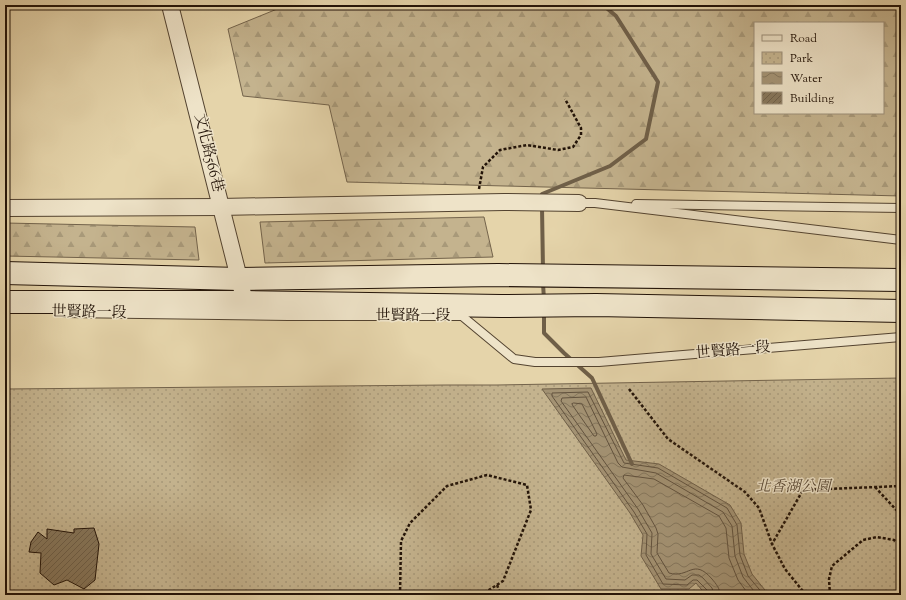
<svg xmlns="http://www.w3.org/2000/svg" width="906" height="600" font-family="'Sorts Mill Goudy','Noto Serif TC',serif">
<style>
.forest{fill:url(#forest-firs);stroke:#73634b;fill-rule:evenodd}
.park{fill:url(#park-dots);stroke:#73634b}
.water{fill:url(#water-waves);stroke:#6f5f48}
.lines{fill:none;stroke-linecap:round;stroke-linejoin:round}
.shore{stroke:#62523e;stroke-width:1}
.stream{stroke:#6f5f48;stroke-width:4}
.building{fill:url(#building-hatch);stroke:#221308}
.lane-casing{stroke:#534330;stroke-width:10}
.street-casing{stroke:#534330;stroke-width:18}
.secondary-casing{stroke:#221308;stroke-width:24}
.path{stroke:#221308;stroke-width:2.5;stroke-dasharray:3 2;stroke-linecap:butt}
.lane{stroke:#eee3c8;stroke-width:8}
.street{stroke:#eee3c8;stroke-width:16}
.secondary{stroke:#eee3c8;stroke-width:22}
.labels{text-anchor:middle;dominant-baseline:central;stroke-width:3;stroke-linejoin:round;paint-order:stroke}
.street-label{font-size:15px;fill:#221308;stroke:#eee3c8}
.park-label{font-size:15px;font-style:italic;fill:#5b4b37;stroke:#eee3c8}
</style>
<defs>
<pattern id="forest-firs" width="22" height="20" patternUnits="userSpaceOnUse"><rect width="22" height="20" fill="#c4b38e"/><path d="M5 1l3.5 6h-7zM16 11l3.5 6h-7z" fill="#a89979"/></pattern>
<pattern id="park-dots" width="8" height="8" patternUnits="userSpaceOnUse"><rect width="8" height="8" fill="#c4b38e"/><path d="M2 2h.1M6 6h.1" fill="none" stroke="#a89979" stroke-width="1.8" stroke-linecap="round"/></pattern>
<pattern id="water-waves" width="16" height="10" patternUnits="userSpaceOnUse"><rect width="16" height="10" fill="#a39273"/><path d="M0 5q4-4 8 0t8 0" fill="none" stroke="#84765c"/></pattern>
<pattern id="building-hatch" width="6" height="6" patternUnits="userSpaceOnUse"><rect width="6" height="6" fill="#87775c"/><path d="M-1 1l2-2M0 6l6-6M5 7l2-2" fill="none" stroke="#6e604a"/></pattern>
</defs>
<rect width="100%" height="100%" fill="#e5d4aa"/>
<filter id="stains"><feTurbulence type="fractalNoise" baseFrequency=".005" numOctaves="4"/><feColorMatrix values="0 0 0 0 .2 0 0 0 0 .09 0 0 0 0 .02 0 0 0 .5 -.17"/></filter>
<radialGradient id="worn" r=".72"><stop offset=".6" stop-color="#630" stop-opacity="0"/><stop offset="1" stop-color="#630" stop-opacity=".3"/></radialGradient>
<g class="forest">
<path d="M287,5H901V196L347,182L329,105L243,96L228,29ZM755,23H883V113H755Z"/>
<polygon points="484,217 493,257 265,263 260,222"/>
<polygon points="5,223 195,227 199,260 5,256"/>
</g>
<polygon class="park" points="901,378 901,595 5,595 5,389 446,385 497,385"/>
<polygon class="water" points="591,388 626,460 659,464 730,505 741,523 744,554 752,574 769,595 706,595 696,583 689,589 661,589 641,556 643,535 630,513 542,389"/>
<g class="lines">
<g class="shore">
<polygon points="574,403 582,404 597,434 596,436 594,436 573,406 572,404"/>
<polyline points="709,595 708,591 697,580 693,580 687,585 663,584 646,555 647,534 634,512 552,396 552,393 588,392 624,463 658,468 727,508 737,525 740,555 748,576 764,595"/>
<polyline points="714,595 712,588 703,578 699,575 692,575 685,580 666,579 651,554 652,533 638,509 561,401 562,398 586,397 618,463 622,467 656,473 723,512 732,526 735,556 743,577 757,595"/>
<path d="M720,595C720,588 716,584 712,579C693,557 689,579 669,573L657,553L658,534L656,528L643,505L623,478L624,475L654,479L719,516L726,528L729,558L738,580L749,595"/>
</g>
<g class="stream">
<polyline points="542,200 542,194 610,166 646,139 658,82 616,16 603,5"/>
<polyline points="542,207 543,270"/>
<polyline points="543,283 544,300"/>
<polyline points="544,313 544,333 564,353 592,378 632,464"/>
</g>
</g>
<polygon class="building" points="94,528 99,544 95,580 84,589 67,580 54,585 40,573 41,553 29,552 31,542 38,532 47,539 47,529 74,533 74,529"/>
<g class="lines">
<defs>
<g id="lane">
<polyline points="579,203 595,203 901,240"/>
<polyline points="636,204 901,208"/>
<polyline points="65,313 288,316 462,316 514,359 535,362 599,362 901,337"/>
</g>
<g id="street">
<polyline points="170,5 245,302"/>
<polyline points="5,208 220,207 504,202 579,203"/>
</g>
<g id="secondary">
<polyline points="5,273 239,279 498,275 901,280"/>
<polyline points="5,302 245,302 501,306 596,305 901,311"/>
</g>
</defs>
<use href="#lane" class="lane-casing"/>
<use href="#street" class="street-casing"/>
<use href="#secondary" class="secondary-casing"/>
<g class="path">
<polyline points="479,189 483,167 500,150 527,145 558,150 573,147 581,135 581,128 565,99"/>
<polyline points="629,389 668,439 745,492 759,508 772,544"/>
<polyline points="875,487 901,515"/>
<polyline points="497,585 501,595"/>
<polyline points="81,595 94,595"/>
<polyline points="400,595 401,541 410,523 447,486 487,475 527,485 531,510 503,581 481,595"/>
<polyline points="806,595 785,569 772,544 803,490 901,486"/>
<polyline points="830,595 829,579 832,566 863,540 877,537 894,540 901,546"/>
</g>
<use href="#lane" class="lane"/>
<use href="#street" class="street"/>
<use href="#secondary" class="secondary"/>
</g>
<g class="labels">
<g class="street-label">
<text transform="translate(208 153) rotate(76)">文化路566巷</text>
<text transform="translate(89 313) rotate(1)">世賢路一段</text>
<text x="413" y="316">世賢路一段</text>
<text transform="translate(733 351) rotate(-5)">世賢路一段</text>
</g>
<g class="park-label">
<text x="793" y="487">北香湖公園</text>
</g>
</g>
<rect width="906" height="600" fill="none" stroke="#e5d4aa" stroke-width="20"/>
<rect x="6" y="6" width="894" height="588" fill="none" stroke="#221308" stroke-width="2"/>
<rect x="10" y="10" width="886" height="580" fill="none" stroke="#221308"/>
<rect x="754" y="22" width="130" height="92" fill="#eee3c8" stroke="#9c907b"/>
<rect x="762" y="35" width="20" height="6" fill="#eee3c8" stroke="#9c907b"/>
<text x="790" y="42" font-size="12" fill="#221308">Road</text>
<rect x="762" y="52" width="20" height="12" fill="url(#park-dots)" stroke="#9c907b"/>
<text x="790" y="62" font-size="12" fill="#221308">Park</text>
<rect x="762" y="72" width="20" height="12" fill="url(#water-waves)" stroke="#9c907b"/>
<text x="790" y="82" font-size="12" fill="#221308">Water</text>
<rect x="762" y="92" width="20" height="12" fill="url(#building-hatch)" stroke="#9c907b"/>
<text x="790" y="102" font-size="12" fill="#221308">Building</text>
<rect width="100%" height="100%" filter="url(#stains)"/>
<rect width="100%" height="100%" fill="url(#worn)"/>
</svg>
